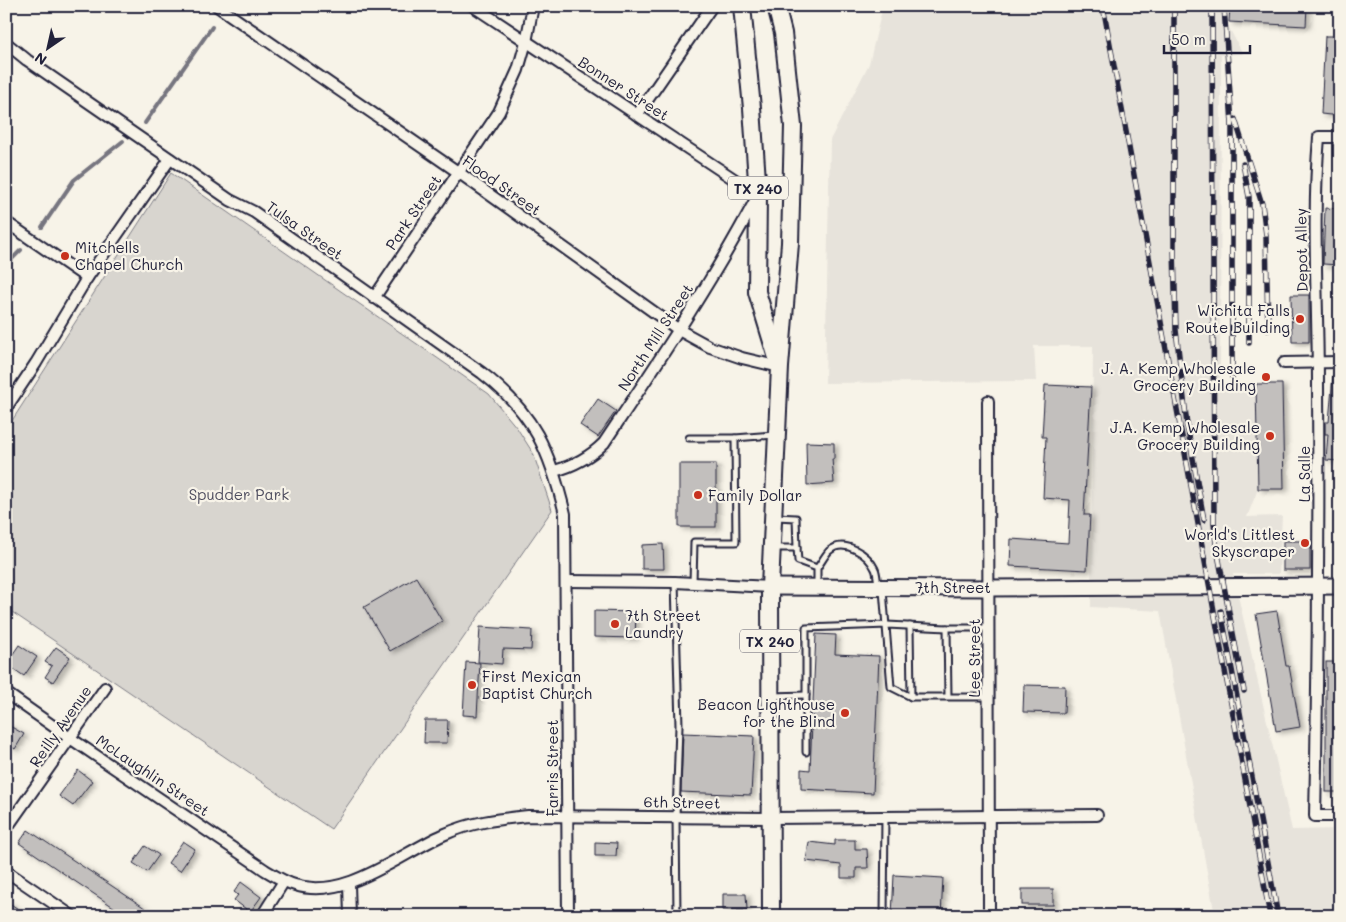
<svg xmlns="http://www.w3.org/2000/svg" width="1346" height="922" font-family="Mali,sans-serif">
<style>
.built{fill:#e7e3db}
.green{fill:#d8d5cf;stroke:#7d7c85}
.lines{fill:none;stroke-linecap:round;stroke-linejoin:round}
.stream{stroke:#76747f;stroke-width:4}
.building{fill:#c2bfbd;stroke:#22223b;filter:url(#shadow)}
.lane-casing{stroke:#22223b;stroke-width:9}
.street-casing{stroke:#22223b;stroke-width:14}
.secondary-casing{stroke:#22223b;stroke-width:19}
.primary-casing{stroke:#22223b;stroke-width:20}
.lane{stroke:#f7f3e8;stroke-width:5}
.street{stroke:#f7f3e8;stroke-width:10}
.secondary{stroke:#f7f3e8;stroke-width:15}
.primary{stroke:#f7f3e8;stroke-width:16}
.rail-casing{stroke:#22223b;stroke-width:5.5}
.rail{stroke:#f7f3e8;stroke-width:4;stroke-dasharray:11;stroke-linecap:butt}
.poi-dot{fill:#c8321e;stroke:#f7f3e8;stroke-width:2}
.labels{text-anchor:middle;dominant-baseline:central;stroke-width:4.5;stroke-linejoin:round;paint-order:stroke}
.shield{fill:#f7f3e8;stroke:#62616f;stroke-width:1}
.shield-label{font-size:14px;font-weight:bold;fill:#22223b}
.street-label{font-size:15px;fill:#22223b;stroke:#f7f3e8}
.poi-label{font-size:15px;fill:#22223b;stroke:#f7f3e8;text-anchor:end}
.park-label{font-size:15px;fill:#504f60;stroke:#f7f3e8}
</style>
<defs>
<filter id="shadow"><feDropShadow dx="4" dy="2.5" stdDeviation="2.5" flood-color="#0004"/></filter>
</defs>
<rect width="100%" height="100%" fill="#f7f3e8"/>
<filter id="ink" filterUnits="userSpaceOnUse"><feTurbulence type="fractalNoise" baseFrequency=".02" numOctaves="2"/><feDisplacementMap in="SourceGraphic" scale="10" xChannelSelector="R" yChannelSelector="G"/><feConvolveMatrix kernelMatrix="1 2 1 2 8 2 1 2 1" color-interpolation-filters="sRGB"/></filter>
<g filter="url(#ink)">
<polygon class="built" points="883,6 1228,6 1228,26 1243,54 1221,55 1220,385 1256,384 1258,489 1247,517 1282,516 1279,574 1233,574 1292,830 1340,829 1340,916 1215,916 1160,611 1091,607 1093,346 1034,346 1036,381 825,383 830,140 869,64"/>
<polygon class="green" points="171,173 489,394 517,428 533,453 552,510 331,829 6,608 6,430"/>
<g class="lines">
<g class="stream">
<polyline points="145,123 212,27"/>
<polyline points="42,227 74,180 123,141"/>
<polyline points="6,265 21,250"/>
</g>
</g>
<g class="building">
<polygon points="1230,6 1307,6 1306,26 1229,22"/>
<polygon points="1325,36 1340,36 1340,116 1321,114"/>
<polygon points="1325,208 1340,209 1340,265 1323,264"/>
<polygon points="1291,295 1309,295 1309,342 1292,342"/>
<polygon points="1333,375 1340,375 1338,447 1340,447 1340,461 1326,460 1328,434 1325,434 1325,422 1329,422"/>
<polygon points="1256,384 1282,384 1284,489 1258,489"/>
<polygon points="1045,385 1091,387 1084,515 1090,515 1087,570 1010,566 1011,539 1068,543 1070,500 1043,498 1046,437 1042,437"/>
<polygon points="598,399 616,411 598,437 580,425"/>
<polygon points="806,442 834,443 834,459 832,459 834,483 807,485"/>
<rect x="679" y="464" width="37" height="63"/>
<rect x="1283" y="541" width="27" height="29"/>
<polygon points="663,544 664,569 642,569 642,545"/>
<polygon points="416,577 442,621 390,651 364,607"/>
<polygon points="594,611 636,612 635,638 594,637"/>
<polygon points="1277,611 1286,666 1289,666 1300,727 1276,731 1256,614"/>
<polygon points="480,627 532,630 531,650 503,649 502,664 478,662"/>
<polygon points="816,634 836,635 835,654 879,656 873,793 801,789 801,769 810,770"/>
<polygon points="19,645 37,657 24,676 6,664"/>
<polygon points="56,647 70,657 53,682 45,677 52,666 45,662"/>
<polygon points="466,662 480,663 477,716 463,715"/>
<rect x="1326" y="662" width="14" height="130"/>
<polygon points="1024,685 1065,686 1064,713 1023,712"/>
<polygon points="425,720 448,720 447,743 424,743"/>
<polygon points="6,724 24,734 15,749 6,744"/>
<polygon points="683,733 754,736 751,795 681,792"/>
<polygon points="78,770 92,781 73,806 59,796"/>
<polygon points="28,830 142,906 155,916 127,916 76,882 19,843"/>
<polygon points="835,840 855,840 855,849 867,849 868,868 856,868 856,878 841,878 841,865 806,861 809,842 835,845"/>
<polygon points="183,841 195,849 180,871 168,863"/>
<polygon points="595,842 617,843 616,856 595,856"/>
<polygon points="145,846 159,855 147,872 133,863"/>
<polygon points="894,875 943,878 941,916 892,916"/>
<polygon points="241,882 261,897 250,912 234,900 238,895 234,892"/>
<rect x="1022" y="889" width="31" height="16"/>
<polygon points="723,894 746,894 747,910 723,910"/>
<polygon points="6,901 29,916 6,916"/>
</g>
<g class="lines">
<defs>
<g id="lane">
<polyline points="689,438 735,438"/>
<polyline points="774,548 797,548 796,518 776,517"/>
<polyline points="797,548 798,561 817,568 817,586"/>
<path d="M817,568C821,563 825,555 829,551C844,538 868,554 875,569C877,573 877,580 878,585"/>
<polyline points="675,582 679,726 676,817 677,916"/>
<polyline points="693,583 694,542 736,542 735,438 774,435"/>
<polyline points="883,590 891,687 911,697 989,697"/>
<polyline points="910,626 911,697"/>
<polyline points="772,696 806,695"/>
<polyline points="948,696 947,628 989,628"/>
<polyline points="806,752 806,628 887,625 947,628"/>
<polyline points="884,916 885,816"/>
</g>
<g id="street">
<polyline points="217,6 458,172 679,330 710,347 742,358 780,367"/>
<path d="M473,6L758,195C713,281 658,362 604,443C589,458 573,466 554,471"/>
<path d="M6,43L27,60L230,200L254,212L482,373C534,413 550,451 565,514L568,916"/>
<polyline points="637,115 712,6"/>
<path d="M1340,137H1319C1312,219 1318,303 1318,386C1319,529 1318,672 1315,816H1340"/>
<polyline points="6,222 87,278"/>
<polyline points="374,298 499,112 518,70 526,42 533,6"/>
<polyline points="1284,363 1340,362"/>
<polyline points="988,401 989,916"/>
<polyline points="6,408 36,363 87,278 170,159"/>
<polyline points="566,581 675,582 770,587"/>
<path d="M6,693L70,738L265,870C275,876 284,882 295,885C345,901 400,854 443,835C471,822 498,819 528,816L771,818L1097,815"/>
<polyline points="6,829 105,688"/>
<polyline points="6,871 72,916"/>
<polyline points="349,884 350,916"/>
<polyline points="262,916 284,881"/>
</g>
<polyline id="secondary" points="770,587 989,588 1340,586"/>
<g id="primary">
<polyline points="742,6 752,108 758,195 757,292 777,358"/>
<polyline points="771,916 770,587 780,367 790,243 793,126 783,33 776,6"/>
</g>
</defs>
<use href="#lane" class="lane-casing"/>
<use href="#street" class="street-casing"/>
<use href="#secondary" class="secondary-casing"/>
<use href="#primary" class="primary-casing"/>
<use href="#lane" class="lane"/>
<use href="#street" class="street"/>
<use href="#secondary" class="secondary"/>
<use href="#primary" class="primary"/>
<defs>
<g id="rail">
<polyline points="1103,6 1270,916"/>
<polyline points="1174,6 1174,247 1176,330 1187,425 1204,520"/>
<polyline points="1212,6 1214,523 1216,544 1244,691"/>
<polyline points="1224,6 1232,124 1232,377"/>
<polyline points="1235,119 1262,204 1266,235 1268,330"/>
<polyline points="1243,164 1249,197 1249,343"/>
<polyline points="1221,611 1278,916"/>
</g>
</defs>
<use href="#rail" class="rail-casing"/>
<use href="#rail" class="rail"/>
</g>
</g>
<g class="poi-dot">
<circle cx="65" cy="256" r="5"/>
<circle cx="1300" cy="319" r="5"/>
<circle cx="1266" cy="377" r="5"/>
<circle cx="1270" cy="436" r="5"/>
<circle cx="698" cy="495" r="5"/>
<circle cx="1305" cy="543" r="5"/>
<circle cx="615" cy="624" r="5"/>
<circle cx="472" cy="685" r="5"/>
<circle cx="845" cy="713" r="5"/>
</g>
<g class="labels">
<g class="shield">
<rect x="728" y="176.5" width="60" height="23" rx="4"/>
<rect x="740" y="629.5" width="60" height="23" rx="4"/>
</g>
<g class="shield-label">
<text x="758" y="188">TX 240</text>
<text x="770" y="641">TX 240</text>
</g>
<g class="street-label">
<text transform="translate(624 88) rotate(33)">Bonner Street</text>
<text transform="translate(502 185) rotate(35)">Flood Street</text>
<text transform="translate(413 212) rotate(-56)">Park Street</text>
<text transform="translate(305 230) rotate(35)">Tulsa Street</text>
<text transform="translate(1301 250) rotate(-91)">Depot Alley</text>
<text transform="translate(655 337) rotate(-57)">North Mill Street</text>
<text transform="translate(1304 474) rotate(-90)">La Salle</text>
<text x="953" y="587">7th Street</text>
<text transform="translate(974 658) rotate(-90)">Lee Street</text>
<text transform="translate(60 726) rotate(-55)">Reilly Avenue</text>
<text transform="translate(552 768) rotate(-90)">Farris Street</text>
<text transform="translate(153 775) rotate(34)">McLaughlin Street</text>
<text transform="translate(682 802) rotate(1)">6th Street</text>
</g>
<g class="poi-label">
<text x="75" y="247" text-anchor="start">Mitchells<tspan x="75" dy="17">Chapel Church</tspan></text>
<text x="1290" y="310">Wichita Falls<tspan x="1290" dy="17">Route Building</tspan></text>
<text x="1256" y="368">J. A. Kemp Wholesale<tspan x="1256" dy="17">Grocery Building</tspan></text>
<text x="1260" y="427">J.A. Kemp Wholesale<tspan x="1260" dy="17">Grocery Building</tspan></text>
<text x="708" y="495" text-anchor="start">Family Dollar</text>
<text x="1295" y="534">World's Littlest<tspan x="1295" dy="17">Skyscraper</tspan></text>
<text x="625" y="615" text-anchor="start">7th Street<tspan x="625" dy="17">Laundry</tspan></text>
<text x="482" y="676" text-anchor="start">First Mexican<tspan x="482" dy="17">Baptist Church</tspan></text>
<text x="835" y="704">Beacon Lighthouse<tspan x="835" dy="17">for the Blind</tspan></text>
</g>
<g class="park-label">
<text x="239" y="494">Spudder Park</text>
</g>
</g>
<rect width="1346" height="922" fill="none" stroke="#f7f3e8" stroke-width="25"/>
<rect x="12" y="12" width="1321" height="897" fill="none" stroke="#22223b" stroke-width="2" filter="url(#ink)"/>
<g transform="translate(48 48) rotate(214)" stroke="#f7f3e8" stroke-width="4" paint-order="stroke">
<path d="M0-4L9 19L0 12L-9 19Z" fill="#22223b"/>
<text y="-8" font-size="14" font-weight="bold" text-anchor="middle" fill="#22223b">N</text>
</g>
<path d="M1164 45v8h86v-8" fill="none" stroke="#22223b" stroke-width="2.5"/>
<text x="1171" y="45" font-size="15" fill="#22223b" stroke="#f7f3e8" stroke-width="4" paint-order="stroke">50 m</text>
</svg>
